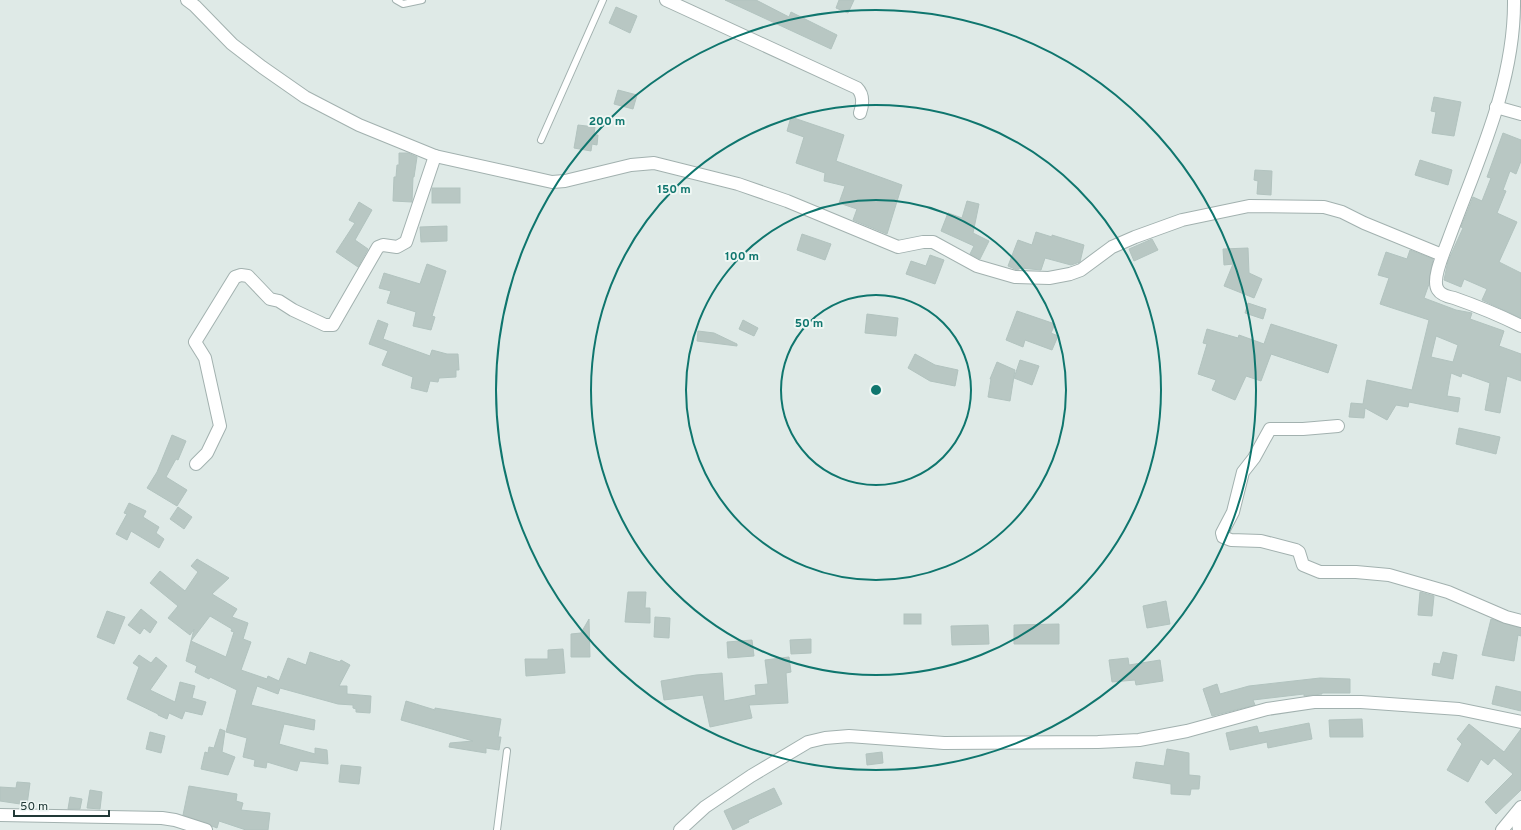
<svg xmlns="http://www.w3.org/2000/svg" width="1521" height="830" font-family="Overpass,sans-serif">
<style>
.building{fill:#b8c7c3;stroke:#b2c3bf;fill-rule:evenodd}
.lines{fill:none;stroke-linecap:round;stroke-linejoin:round}
.service-casing{stroke:#a2b1af;stroke-width:8}
.minor-casing{stroke:#a2b1af;stroke-width:14}
.service{stroke:#fff;stroke-width:6}
.minor{stroke:#fff;stroke-width:12}
.ring{fill:none;stroke:#0f766e;stroke-width:2}
.centre{fill:#0f766e;stroke:#eff7f4;stroke-width:2}
.ring-label{font-size:12px;text-anchor:middle;font-weight:bold;fill:#0f766e;stroke:#eff7f4;stroke-width:4;stroke-linejoin:round;paint-order:stroke}
</style>
<rect width="100%" height="100%" fill="#dfeae7"/>
<g class="building">
<polygon points="725,0 756,0 789,17 791,12 837,35 831,49"/>
<polygon points="839,0 854,0 848,13 836,8"/>
<polygon points="616,7 637,16 630,33 609,23"/>
<polygon points="618,90 637,95 633,109 614,104"/>
<polygon points="1434,97 1461,102 1454,136 1432,133 1436,112 1431,111"/>
<polygon points="791,117 844,135 836,161 902,185 887,234 853,220 857,209 839,203 845,186 824,181 825,173 796,163 804,137 787,131"/>
<polygon points="578,125 595,127 594,135 598,135 597,145 592,144 591,151 574,148"/>
<polygon points="1503,133 1521,140 1521,161 1516,174 1510,171 1503,190 1506,191 1497,213 1517,222 1499,262 1521,273 1521,318 1482,300 1487,289 1464,279 1461,287 1444,280 1448,261 1463,228 1461,227 1473,197 1482,201 1491,178 1487,177"/>
<polygon points="399,153 408,153 417,157 414,177 413,177 412,202 393,201 394,177 396,177 397,165 399,165"/>
<polygon points="1420,160 1452,170 1448,185 1415,175"/>
<polygon points="1255,170 1272,171 1271,195 1257,194 1258,181 1254,180"/>
<rect x="432" y="188" width="28" height="15"/>
<polygon points="967,201 979,204 973,233 989,241 980,259 970,254 974,246 941,231 948,213 962,218"/>
<polygon points="359,202 372,210 355,240 368,249 358,267 336,252 355,223 349,220"/>
<polygon points="447,226 447,241 421,242 420,227"/>
<polygon points="1036,232 1052,237 1052,235 1084,245 1080,262 1071,265 1045,258 1041,270 1021,268 1017,270 1008,266 1018,240 1032,245"/>
<polygon points="802,234 831,244 825,260 797,250"/>
<polygon points="1152,239 1158,250 1134,261 1129,249"/>
<polygon points="1248,248 1249,273 1262,279 1254,298 1224,286 1233,264 1224,265 1223,249"/>
<path d="M1410,250L1433,259L1429,284L1424,298L1456,310L1472,313L1470,319L1504,331L1499,346L1521,354V381L1507,376L1500,413L1485,410L1490,383L1462,373L1461,377L1451,373L1447,396L1460,398L1458,412L1409,402L1408,407L1396,405L1387,420L1365,408L1364,418L1349,417L1351,403L1363,404L1367,380L1412,390L1429,320L1380,304L1389,278L1378,275L1386,252L1407,259ZM1436,336L1458,345L1453,362L1431,357Z"/>
<polygon points="930,255 944,260 935,284 906,274 911,261 926,266"/>
<polygon points="427,264 446,271 432,316 435,317 431,330 413,326 416,312 387,303 391,291 379,288 384,273 420,284"/>
<polygon points="1248,303 1266,309 1263,319 1245,313"/>
<polygon points="1017,311 1055,324 1051,333 1058,336 1052,350 1025,340 1023,347 1006,340"/>
<polygon points="867,314 898,318 896,336 865,333"/>
<polygon points="378,320 388,324 383,339 430,356 432,350 447,354 458,354 459,370 456,370 456,377 439,378 438,382 430,381 427,392 411,388 413,377 382,365 388,351 369,344"/>
<polygon points="743,320 758,328 754,336 739,329"/>
<polygon points="1271,324 1337,345 1328,373 1271,354 1261,381 1246,376 1235,400 1212,390 1216,380 1198,374 1207,344 1203,343 1207,329 1238,338 1239,335 1264,344"/>
<polygon points="698,331 714,333 737,344 737,346 697,341"/>
<polygon points="915,354 935,365 958,370 955,386 930,381 908,368"/>
<polygon points="1020,360 1039,366 1032,385 1014,378"/>
<polygon points="997,362 1015,370 1010,401 988,397 991,379 990,379"/>
<polygon points="1459,428 1500,437 1496,454 1456,444"/>
<polygon points="172,435 186,441 178,460 176,459 166,477 187,490 177,506 147,488 157,472"/>
<polygon points="129,503 146,511 143,517 159,527 156,533 164,539 159,548 131,531 127,540 116,534 127,514 124,513"/>
<polygon points="178,507 192,517 184,529 170,519"/>
<polygon points="197,559 229,578 212,594 237,609 232,617 248,623 243,639 251,642 241,670 267,679 268,676 279,681 288,658 306,665 310,652 340,662 341,660 350,665 339,686 347,686 347,694 371,696 370,713 356,712 356,709 353,708 353,705 338,704 280,688 278,694 257,686 251,705 315,720 314,730 284,724 279,744 315,754 315,748 327,750 328,764 300,761 297,771 267,762 266,768 254,766 255,760 243,757 247,738 226,732 237,690 210,677 209,679 195,672 197,666 186,661 191,641 226,657 234,632 231,631 232,629 210,616 191,641 194,629 190,635 168,618 178,606 150,583 160,571 185,591 198,572 191,566"/>
<polygon points="628,592 646,592 645,608 650,608 650,623 625,622"/>
<polygon points="1420,592 1434,596 1432,616 1418,615"/>
<polygon points="1166,601 1170,624 1147,628 1143,606"/>
<polygon points="141,609 157,622 150,633 144,628 140,634 128,625"/>
<polygon points="107,611 125,617 114,644 97,637"/>
<rect x="904" y="614" width="17" height="10"/>
<polygon points="655,617 670,618 669,638 654,637"/>
<polygon points="589,619 590,657 571,657 571,634 581,633"/>
<polygon points="1491,619 1521,628 1521,636 1518,635 1514,661 1482,655"/>
<polygon points="1059,624 1059,644 1014,644 1014,625"/>
<polygon points="988,625 989,644 952,645 951,626"/>
<polygon points="811,639 811,653 791,654 790,640"/>
<polygon points="752,640 754,656 728,658 727,642"/>
<polygon points="563,649 565,673 526,676 525,659 548,659 548,650"/>
<polygon points="1443,652 1457,655 1453,679 1432,675 1434,663 1440,664"/>
<polygon points="139,655 151,663 156,657 167,666 150,690 175,702 180,682 195,686 192,698 206,702 202,715 185,711 182,719 169,713 167,719 158,715 158,714 127,699 139,667 133,663"/>
<polygon points="789,657 791,672 786,673 788,703 749,705 752,718 710,727 703,695 664,700 661,681 696,675 722,673 724,701 756,695 755,685 768,684 765,660"/>
<polygon points="1128,658 1129,665 1160,660 1163,681 1136,685 1135,680 1112,682 1109,660"/>
<polygon points="1320,678 1350,679 1350,693 1322,693 1322,694 1304,696 1304,694 1253,700 1255,705 1212,716 1203,689 1217,684 1220,694 1249,686"/>
<polygon points="1496,686 1521,692 1521,711 1492,704"/>
<polygon points="406,701 435,710 435,708 501,719 498,737 501,737 499,750 486,748 486,753 449,747 450,743 473,741 401,720"/>
<polygon points="1362,719 1363,737 1330,737 1329,720"/>
<polygon points="1309,723 1312,739 1268,748 1267,742 1230,750 1226,733 1257,726 1259,733"/>
<polygon points="1469,724 1504,752 1521,729 1521,790 1496,814 1485,802 1513,774 1494,758 1488,765 1481,759 1468,782 1447,770 1462,744 1457,739"/>
<polygon points="220,729 225,731 222,752 235,757 228,775 201,769 205,752 208,753 209,747 214,748"/>
<polygon points="150,732 165,736 161,753 146,749"/>
<polygon points="1167,749 1189,753 1189,775 1200,776 1199,789 1191,789 1190,795 1171,794 1171,784 1133,778 1136,762 1164,766"/>
<polygon points="882,752 883,763 867,765 866,754"/>
<polygon points="341,765 361,767 359,784 339,782"/>
<polygon points="17,782 30,783 27,805 0,801 0,787 16,788"/>
<polygon points="189,786 237,794 236,801 243,803 241,810 270,813 268,830 246,830 219,821 217,828 183,815"/>
<polygon points="774,788 782,804 748,820 749,822 733,830 724,811"/>
<polygon points="90,790 102,792 100,809 87,808"/>
<polygon points="70,797 82,799 80,809 68,809"/>
</g>
<g class="lines">
<defs>
<g id="service">
<polyline points="396,0 403,4 422,0"/>
<polyline points="541,140 603,0"/>
<polyline points="497,830 507,751"/>
</g>
<g id="minor">
<polyline points="187,0 195,6 232,44 262,67 305,97 359,125 435,156 552,182 565,181 631,165 654,163 738,184 787,201 898,247 923,242 933,242 977,266 1015,277 1049,278 1070,274 1081,270 1112,247 1135,237 1182,220 1249,206 1324,207 1342,212 1364,223 1442,255"/>
<path d="M666,0L857,88C864,95 863,104 860,113"/>
<path d="M1514,0C1515,84 1476,164 1448,241C1444,252 1431,280 1438,290C1441,295 1449,297 1454,298C1477,306 1499,315 1521,326"/>
<polyline points="1496,107 1521,114"/>
<polyline points="1338,426 1303,429 1270,429 1254,458 1243,472 1233,512 1222,533 1223,537 1231,540 1261,541 1296,550 1299,552 1303,565 1320,572 1356,572 1389,575 1448,592 1506,617 1521,621"/>
<polyline points="196,464 207,453 220,426 205,358 195,342 235,277 241,275 248,276 270,299 279,301 293,310 325,325 333,325 378,247 383,245 397,247 406,242 435,156"/>
<polyline points="1517,813 1519,830"/>
<polyline points="0,815 162,818 175,820 206,830"/>
<polyline points="680,830 705,807 751,776 808,742 825,738 849,736 944,743 1098,742 1139,740 1187,731 1267,709 1314,702 1361,702 1459,709 1521,722"/>
<polyline points="1502,830 1521,807"/>
</g>
</defs>
<use href="#service" class="service-casing"/>
<use href="#minor" class="minor-casing"/>
<use href="#service" class="service"/>
<use href="#minor" class="minor"/>
</g>
<g class="ring">
<circle cx="876" cy="390" r="95"/>
<circle cx="876" cy="390" r="190"/>
<circle cx="876" cy="390" r="285"/>
<circle cx="876" cy="390" r="380"/>
</g>
<circle cx="876" cy="390" r="6" class="centre"/>
<g class="ring-label">
<text x="607" y="125">200 m</text>
<text x="674" y="193">150 m</text>
<text x="742" y="260">100 m</text>
<text x="809" y="327">50 m</text>
</g>
<path d="M14 810v6h95v-6" fill="none" stroke="#213937" stroke-width="2"/>
<text x="20" y="810" font-size="12" fill="#213937" stroke="#eff7f4" stroke-width="3" paint-order="stroke">50 m</text>
</svg>
